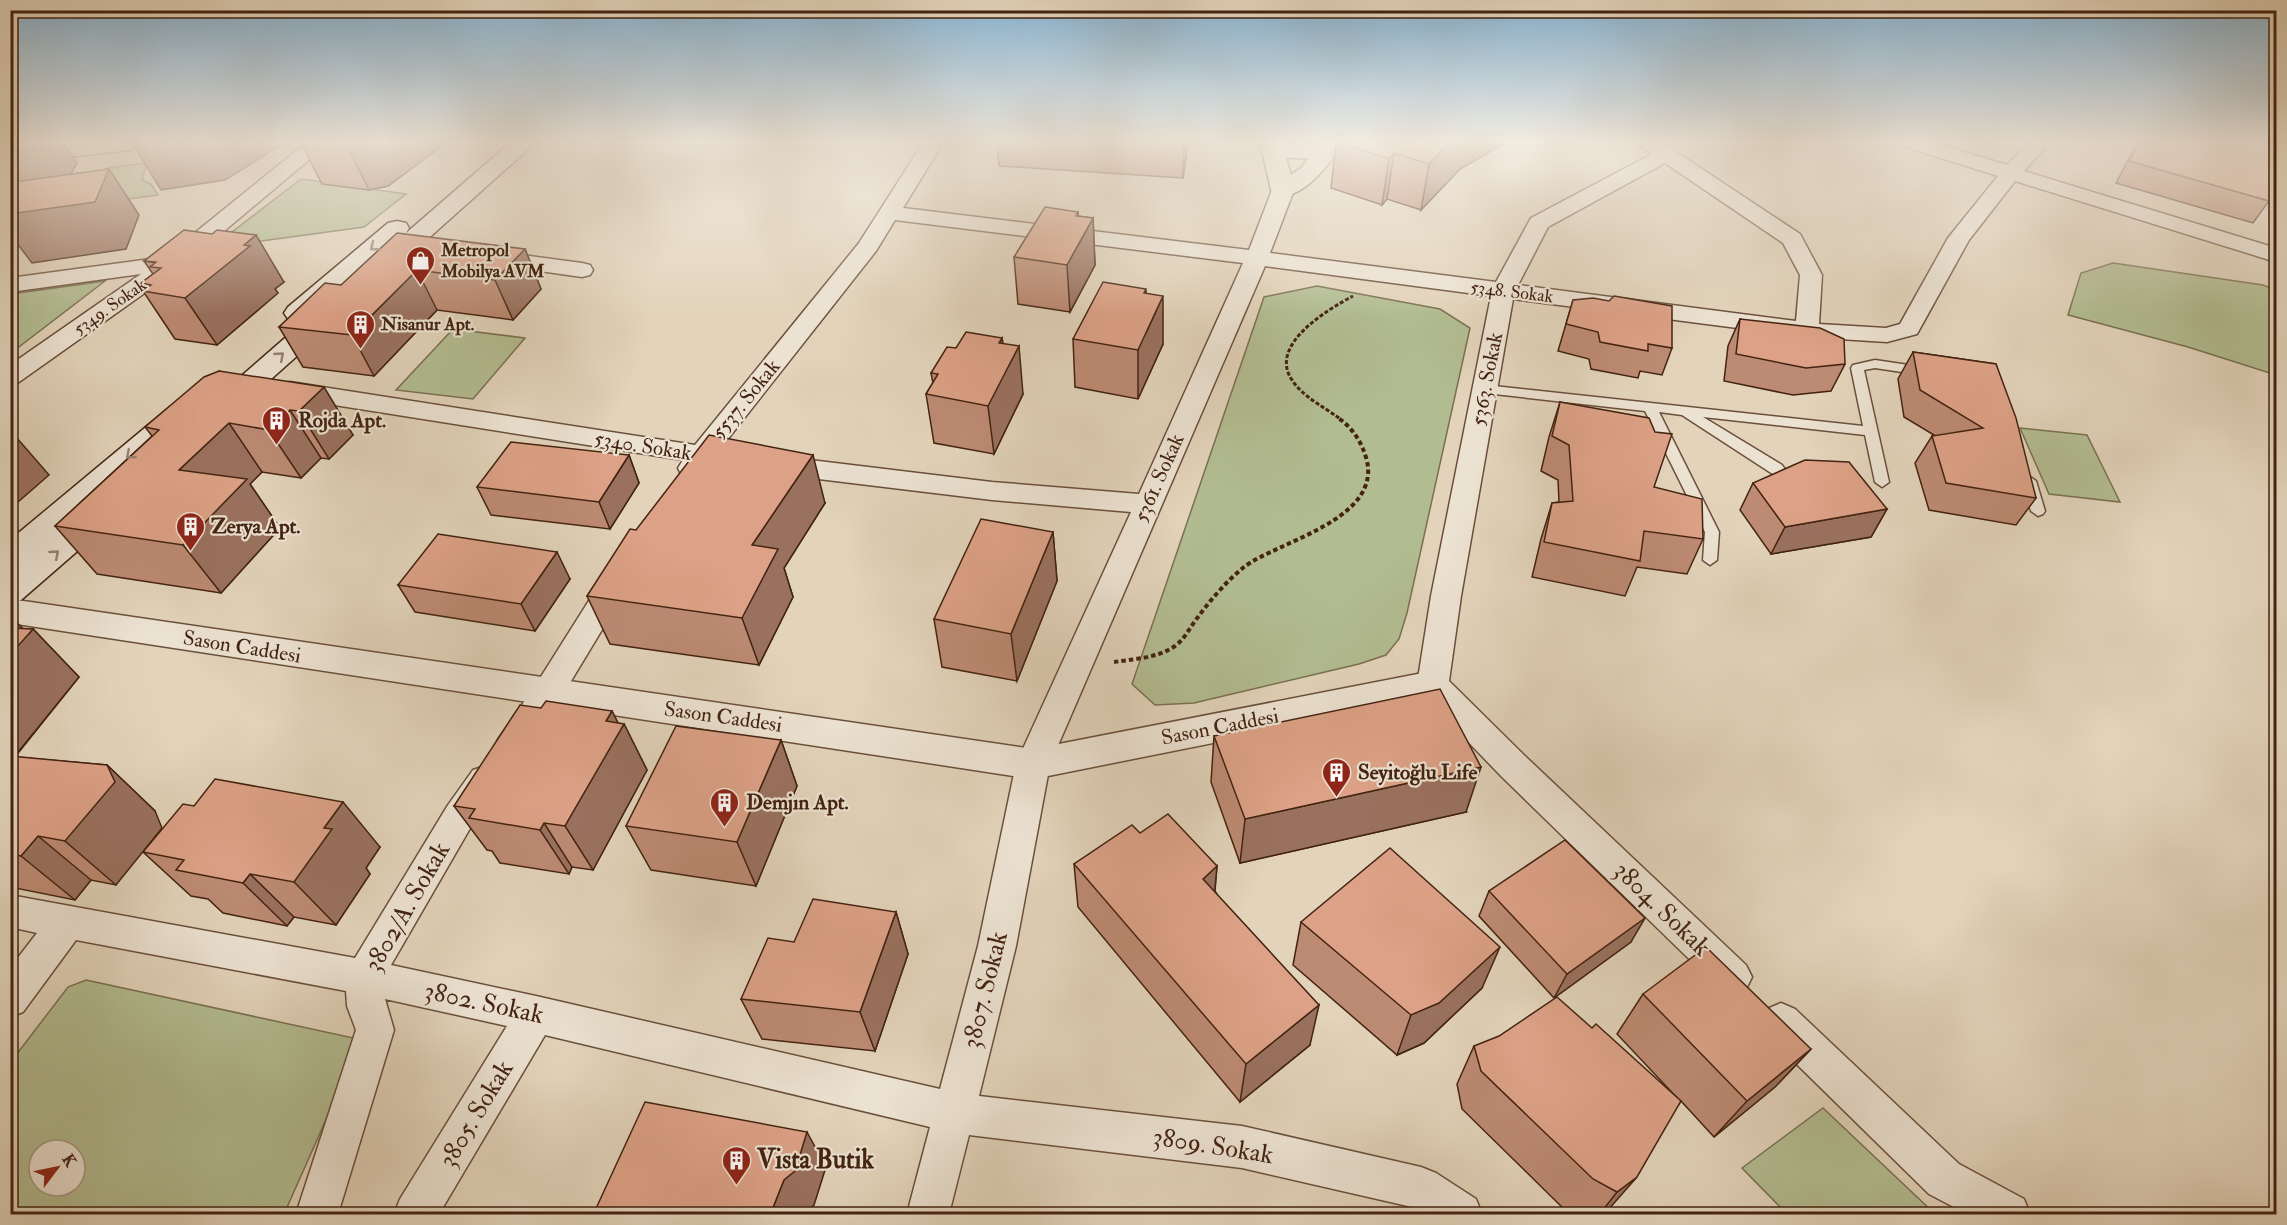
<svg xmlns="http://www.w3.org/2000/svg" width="2287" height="1225" font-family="'IM FELL Double Pica',serif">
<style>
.green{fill:#b2bc91;stroke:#7a7051;stroke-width:1.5;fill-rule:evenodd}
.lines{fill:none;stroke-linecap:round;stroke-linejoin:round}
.service-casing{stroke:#6b4f3b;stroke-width:3}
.minor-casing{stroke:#6b4f3b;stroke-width:3}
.tertiary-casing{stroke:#6b4f3b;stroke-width:3}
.secondary-casing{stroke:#432311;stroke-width:3}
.path-far1{stroke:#432311;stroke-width:3;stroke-dasharray:4 2;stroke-linecap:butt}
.path{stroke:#432311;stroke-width:4;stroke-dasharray:4.5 3;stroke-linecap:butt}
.service{fill:#ece2d2;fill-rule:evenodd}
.minor{fill:#ece2d2;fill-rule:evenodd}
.tertiary{fill:#ece2d2;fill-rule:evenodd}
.secondary{fill:#ece2d2;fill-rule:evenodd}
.wall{fill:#bd8a73;stroke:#432311;stroke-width:1.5}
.shaded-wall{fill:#9a715e;stroke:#432311;stroke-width:1.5}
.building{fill:#dca186;stroke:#432311;stroke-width:1.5}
.oneway{stroke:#988272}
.labels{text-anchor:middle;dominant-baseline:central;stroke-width:4.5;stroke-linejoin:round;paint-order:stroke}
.far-poi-label{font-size:18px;font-weight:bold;fill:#432311;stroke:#ece2d2;text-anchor:start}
.far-street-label{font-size:18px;fill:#432311;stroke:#ece2d2}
.street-label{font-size:21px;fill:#432311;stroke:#ece2d2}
.poi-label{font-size:21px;font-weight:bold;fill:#432311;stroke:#ece2d2;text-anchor:start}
.near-street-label{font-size:26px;fill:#432311;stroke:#ece2d2}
.near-poi-label{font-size:26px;font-weight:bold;fill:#432311;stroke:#ece2d2;text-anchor:start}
</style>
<rect width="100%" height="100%" fill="#e2d3ba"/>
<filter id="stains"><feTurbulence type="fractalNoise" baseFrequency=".00333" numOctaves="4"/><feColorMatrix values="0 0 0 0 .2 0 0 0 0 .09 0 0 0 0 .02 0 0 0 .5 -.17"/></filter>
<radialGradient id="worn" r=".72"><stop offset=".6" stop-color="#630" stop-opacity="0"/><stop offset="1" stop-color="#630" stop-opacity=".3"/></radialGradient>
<g class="green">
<polygon points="147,163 142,180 151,184 158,195 58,209 107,168"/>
<polygon points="301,179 406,194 364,227 211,248"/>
<polygon points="2113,263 2263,285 2276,290 2276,375 2188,347 2068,315 2081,273"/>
<polygon points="105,281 11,353 11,294"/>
<polygon points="1317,286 1440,309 1470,328 1407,613 1399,639 1386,655 1359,664 1194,703 1155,705 1132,684 1264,297"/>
<polygon points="453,329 525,338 473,399 396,390"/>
<polygon points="2020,428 2087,435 2120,502 2049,494"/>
<path d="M86,980L358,1039L357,1050L284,1214H11L10,1063L68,987ZM39,1150H75V1186H39Z"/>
<polygon points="1823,1108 1935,1214 1787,1214 1742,1168"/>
</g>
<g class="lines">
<defs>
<g id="service">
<polygon points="1875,360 1922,367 1928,371 1922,375 1875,368 1864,370 1889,482 1882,487 1875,482 1865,435 1703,417 1782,465 1789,475 1782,480 1682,415 1659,412 1719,532 1717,560 1710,565 1703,560 1705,532 1645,411 1485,393 1479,389 1485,385 1863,426 1851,368 1853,365"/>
<polygon points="2029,476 2036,481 2045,511 2043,514 2038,516 2031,511 2022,481"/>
</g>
<g id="minor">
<polygon points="306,143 329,143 180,268 19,382 10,385 10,365 141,274 10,292 10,278 165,257"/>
<path d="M923,143H943L903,208L1249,250L1272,190L1276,186L1283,184L1290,186L1294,190L1270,253L1496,282L1531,218L1652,154L1643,148L1640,143H1663L1800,234L1822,275L1819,324L1886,328L1900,324L1948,238L1998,176L1906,147L1903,143H1935L2007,165L2028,143H2049L2024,171L2276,248V262L2015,181L1969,240L1917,334L1887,342L1807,337L1513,299L1461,596L1449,681L1526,757L1746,965L1752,977L1746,989L1733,995L1720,989L1502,777L1422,694L1417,685L1431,596L1491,296L1265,266L1050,764L1016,946L979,1096L1242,1126L1421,1167L1436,1173L1476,1199L1482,1214H1424L1412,1207L1242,1168L969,1135L949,1214H907L930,1127L545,1035L439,1214H394L400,1199L507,1026L385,999L394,1030L338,1214H296L356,1030L347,1006L346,991L76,940L23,1012L10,1017V968L37,933L10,927V895L355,958L448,805L473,770L485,766L497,770L502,780L472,825L391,965L536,996L940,1089L978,946L1016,764L1131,512L992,500L777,474L767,471L764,465L767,459L777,456L992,482L1139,494L1243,263L895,220L876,251L720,449L726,451L730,457L726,463L717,466L708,464C700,475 695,478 681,474L678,468L683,460L290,398L281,396L277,390L281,384L290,382L695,445L859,243ZM1665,163L1783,243L1800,275L1796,321L1518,285L1548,227Z"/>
<polygon points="492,251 582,263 590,265 593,270 590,275 582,277 484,263 481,258 484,253"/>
<polygon points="617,569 627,572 632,580 559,701 525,750 513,754 501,750 497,741 537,683 607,572"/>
<polygon points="1781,1003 1795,1009 1959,1164 2024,1199 2030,1214 1967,1214 1929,1194 1767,1035 1762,1022 1767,1009"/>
</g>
<g id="tertiary">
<path d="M1263,143H1281L1291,175L1301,168L1321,143H1344C1330,163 1302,202 1275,195L1271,190L1261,146Z"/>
<polygon points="10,599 1033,749 1433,671 1445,675 1450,685 1445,695 1433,699 1033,779 10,623"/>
</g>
<g id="secondary">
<polygon points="69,143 140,143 137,148 129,150 10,164 10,150"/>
<polygon points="510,143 535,143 393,270 384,272 375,270 372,265 375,260"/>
<path d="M1257,143L1300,145L1344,143C1330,163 1271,164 1257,143Z"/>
<polygon points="397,221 406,223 409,228 406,233 306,319 297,321 288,319 284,313 288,307 388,223"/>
<polygon points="325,309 334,311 338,317 334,323 234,412 224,415 214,412 210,406 214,400 316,311"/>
<path d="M180,404L190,407L194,413L190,419L83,513C93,504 100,502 113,506L117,513L113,520L21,600L10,604V573L18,567L10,569V540L170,407Z"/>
</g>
</defs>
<use href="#service" class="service-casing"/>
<use href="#minor" class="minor-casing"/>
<use href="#tertiary" class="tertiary-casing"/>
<use href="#secondary" class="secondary-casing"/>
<path class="path-far1" d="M1339,418C1324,407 1303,397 1292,380C1268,345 1327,310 1353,296"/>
<path class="path" d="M1114,662C1134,659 1158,658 1175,646C1185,639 1190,627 1198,617C1211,599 1227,581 1244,567C1279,541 1380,520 1367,461C1362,442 1353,428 1337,417"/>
<use href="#service" class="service"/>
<use href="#minor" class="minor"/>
<use href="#tertiary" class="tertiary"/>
<use href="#secondary" class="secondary"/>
</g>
<g class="wall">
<polygon points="301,143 446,143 388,186 369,190 322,184"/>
<polygon points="997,143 1188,143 1183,178 999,166"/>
<polygon points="1336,143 1505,143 1460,169 1421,210 1387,199 1382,205 1331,188"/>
<polygon points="2137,143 2277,143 2269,201 2253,223 2116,183"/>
<polygon points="1078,212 1078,216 1093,218 1095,265 1070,312 1018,304 1014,257"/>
<polygon points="525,249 541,289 513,320 437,310 374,376 303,367 279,327 341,285"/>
<polygon points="144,261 284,282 275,289 278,293 217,345 175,339 143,291 145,289 141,283 153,274"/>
<polygon points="1146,293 1163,344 1138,399 1075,387 1073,339"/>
<polygon points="1573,300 1672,348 1662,375 1640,371 1638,378 1591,369 1589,359 1558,351"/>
<polygon points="1740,319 1845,364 1831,391 1793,395 1724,381 1728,346"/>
<polygon points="1002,338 1003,343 1023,394 994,454 934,443 926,394 933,383 931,373 956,348"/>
<polygon points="1913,352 1996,364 2036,498 2016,525 1929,510 1915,463 1932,436 1934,435 1904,417 1898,379"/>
<polygon points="219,371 353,435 329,459 321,458 301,478 262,472 250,484 280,528 221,593 97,574 55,526 152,436 145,427"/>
<polygon points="1560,402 1654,487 1703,539 1687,574 1637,567 1625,596 1532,577 1541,539 1552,503 1559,502 1558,480 1541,471 1549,437"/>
<polygon points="629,455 639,483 610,529 491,515 477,487"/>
<polygon points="1753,483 1887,509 1871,537 1771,554 1740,510"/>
<polygon points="825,503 784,568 793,597 759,665 610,644 587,596 636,530"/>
<polygon points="1053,532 1057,581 1017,681 942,667 934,619"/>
<polygon points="570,579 535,631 415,612 398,585"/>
<polygon points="10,620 15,621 23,629 33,629 79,677 15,757 107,765 155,811 116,885 91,880 75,900 10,887"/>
<polygon points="541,708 612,711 618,723 624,724 647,770 593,870 572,867 569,874 500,863 492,851 487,850 454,806"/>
<polygon points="1214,736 1466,812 1240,863 1211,782"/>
<polygon points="781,740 797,786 756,886 651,870 626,826"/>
<polygon points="194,806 380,847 366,868 370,874 336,925 294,917 287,926 223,913 208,899 191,896 143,852"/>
<polygon points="1140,833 1217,866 1215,891 1310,1045 1240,1102 1078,907 1074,864"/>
<polygon points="1489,891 1631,942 1554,998 1479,916"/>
<polygon points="896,912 908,954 875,1051 762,1039 741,999 794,942"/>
<polygon points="1301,922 1482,988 1424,1043 1397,1055 1293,965"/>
<polygon points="1643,994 1811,1049 1775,1087 1714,1137 1681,1101 1608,1210 1603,1215 1572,1215 1567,1212 1462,1109 1457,1084 1474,1046 1592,1028 1680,1101 1617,1034"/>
</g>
<g class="shaded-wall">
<polygon points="31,143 64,143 77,163 58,197 10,200 10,153"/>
<polygon points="137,143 284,143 225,180 161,190 133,144"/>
<polygon points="354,143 446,143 388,186 369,190 347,145"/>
<polygon points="1184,143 1188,143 1183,178"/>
<polygon points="1449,143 1505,143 1460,169 1421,210 1429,164"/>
<polygon points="1394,153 1387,199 1382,205 1389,159"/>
<polygon points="109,169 139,215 126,249 32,263 10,234 10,214"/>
<polygon points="1078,212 1079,244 1093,218 1095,265 1070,312 1067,265 1076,216"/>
<polygon points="256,235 284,282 275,289 278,293 217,345 185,298 244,245"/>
<polygon points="525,249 541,289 513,320 495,280"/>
<polygon points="417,270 437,310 374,376 352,335"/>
<polygon points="1146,289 1146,333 1163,296 1163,344 1138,399 1138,350 1144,293"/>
<polygon points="1002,338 1005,372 1019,346 1023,394 994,454 988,406 999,343"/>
<polygon points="324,387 353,435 329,459 299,411"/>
<polygon points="290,410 321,458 301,478 269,430"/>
<polygon points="229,423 262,472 250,484 280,528 221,593 183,545 179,470"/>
<polygon points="10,430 49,475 10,509"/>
<polygon points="629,455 639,483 610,529 599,502"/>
<polygon points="813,455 825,503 784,568 793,597 759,665 742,618 752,545"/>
<polygon points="1887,509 1871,537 1771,554 1785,527"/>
<polygon points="1053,532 1057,581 1017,681 1011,634"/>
<polygon points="557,552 570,579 535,631 521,604"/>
<polygon points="15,621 29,634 33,629 79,677 10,762 10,626"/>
<polygon points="612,711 621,729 624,724 647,770 593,870 565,826 606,721"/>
<polygon points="781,740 797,786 756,886 737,842"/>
<polygon points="107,765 155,811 162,828 116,885 65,841"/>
<polygon points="1481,767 1466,812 1240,863 1245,819"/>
<polygon points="343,802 380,847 366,868 370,874 336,925 294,882 324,828"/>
<polygon points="544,823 572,867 569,874 540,830"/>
<polygon points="38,836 91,880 75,900 21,856"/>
<polygon points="1217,866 1213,909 1203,879"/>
<polygon points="250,874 294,917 287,926 243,883"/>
<polygon points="896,912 908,954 875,1051 860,1012"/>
<polygon points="1645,918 1631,942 1554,998 1567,974"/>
<polygon points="1500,947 1482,988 1424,1043 1397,1055 1411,1015"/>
<polygon points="1319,1005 1310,1045 1240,1102 1246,1064"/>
<polygon points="1811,1049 1775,1087 1714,1137 1747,1101"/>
<polygon points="807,1132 826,1167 814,1205 804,1213 804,1215 770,1215 784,1180"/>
<polygon points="1637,1177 1608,1210 1603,1215 1599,1215 1617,1192"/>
</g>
<g class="building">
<polygon points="10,143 31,143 26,151 10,153"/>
<polygon points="335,143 354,143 347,145"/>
<polygon points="1338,143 1449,143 1429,164 1394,153 1389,159"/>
<polygon points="2139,143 2277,143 2277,180 2269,201 2129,161"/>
<polygon points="109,169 95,202 10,214 10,190 14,182"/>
<polygon points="1045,207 1078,212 1076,216 1093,218 1067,265 1014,257"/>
<polygon points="184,230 212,234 217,230 256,235 244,245 250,246 185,298 143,291 151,285 141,283 161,268 150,267 156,262 144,261"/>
<polygon points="397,233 525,249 495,280 417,270 352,335 279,327 325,283 341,285"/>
<polygon points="1103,282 1146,289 1144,293 1163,296 1138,350 1073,339"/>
<polygon points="1614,296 1672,306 1672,348 1648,344 1648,351 1600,342 1598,332 1566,324 1573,300 1593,298 1609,301"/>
<polygon points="1740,319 1820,328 1844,339 1845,364 1806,368 1736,354"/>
<polygon points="966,332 1002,338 999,343 1019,346 988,406 926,394 938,374 931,373 947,347 956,348"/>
<polygon points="1913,352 1996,364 2016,418 2036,498 1946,483 1932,436 1983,428 1920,390"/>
<polygon points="219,371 324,387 299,411 290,410 269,430 229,423 179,470 247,479 183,545 55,526 159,430 145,427 204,377"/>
<polygon points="1560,402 1649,418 1655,432 1672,434 1654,487 1702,499 1703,539 1644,531 1640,561 1544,542 1552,503 1573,501 1569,445 1552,436"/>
<polygon points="709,435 813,455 752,545 778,549 742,618 587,596 630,529 636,530"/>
<polygon points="511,442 629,455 599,502 477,487"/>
<polygon points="1805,460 1849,462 1887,509 1785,527 1753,483"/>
<polygon points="981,519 1053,532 1011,634 934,619"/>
<polygon points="438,534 557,552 521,604 398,585"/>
<polygon points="10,620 15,621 10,626"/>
<polygon points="10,628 33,629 10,655"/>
<polygon points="1440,689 1481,767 1245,819 1214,736"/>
<polygon points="546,701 612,711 606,721 624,724 565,826 544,823 540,830 469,818 475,809 454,806 520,705 541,708"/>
<polygon points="676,726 781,740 737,842 626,826"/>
<polygon points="10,756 107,765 115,782 65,841 38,836 21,856 10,854"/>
<polygon points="215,779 343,802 324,828 332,829 294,882 250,874 243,883 176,870 184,860 143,852 183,804 194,806"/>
<polygon points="1168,814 1217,866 1203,879 1319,1005 1246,1064 1074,864 1132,825 1140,833"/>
<polygon points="1565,840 1645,918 1567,974 1489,891"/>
<polygon points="1390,848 1500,947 1439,1003 1411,1015 1301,922"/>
<polygon points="813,899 896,912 860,1012 741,999 768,938 794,942"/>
<polygon points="1706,947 1811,1049 1747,1101 1643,994"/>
<polygon points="1557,997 1592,1028 1596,1024 1681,1101 1637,1177 1617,1192 1593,1179 1481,1071 1474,1046 1499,1036"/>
<polygon points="645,1102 807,1132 795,1171 784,1180 770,1215 593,1215"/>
</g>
<defs><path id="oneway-chevron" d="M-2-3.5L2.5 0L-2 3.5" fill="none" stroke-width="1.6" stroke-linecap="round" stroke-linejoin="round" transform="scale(1.5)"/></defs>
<g class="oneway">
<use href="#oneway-chevron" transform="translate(374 247) rotate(141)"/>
<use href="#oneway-chevron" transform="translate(280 356) rotate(-41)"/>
<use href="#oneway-chevron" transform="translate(130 455) rotate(139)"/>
<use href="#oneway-chevron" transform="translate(55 554) rotate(-41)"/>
</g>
<linearGradient id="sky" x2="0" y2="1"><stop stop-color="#88b5d5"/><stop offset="0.45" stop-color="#f2ebe0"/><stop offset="1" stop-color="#f2ebe0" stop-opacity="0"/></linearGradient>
<rect width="2287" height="315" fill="url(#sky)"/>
<defs>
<symbol id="shop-pin" viewBox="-11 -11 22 30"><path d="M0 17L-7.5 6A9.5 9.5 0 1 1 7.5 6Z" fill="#8f2418" stroke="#ece2d2"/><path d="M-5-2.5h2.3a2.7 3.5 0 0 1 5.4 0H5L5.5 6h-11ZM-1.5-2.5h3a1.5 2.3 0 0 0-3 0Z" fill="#fff"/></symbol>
<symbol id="building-pin" viewBox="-11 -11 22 30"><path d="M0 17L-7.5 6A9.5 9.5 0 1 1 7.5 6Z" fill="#8f2418" stroke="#ece2d2"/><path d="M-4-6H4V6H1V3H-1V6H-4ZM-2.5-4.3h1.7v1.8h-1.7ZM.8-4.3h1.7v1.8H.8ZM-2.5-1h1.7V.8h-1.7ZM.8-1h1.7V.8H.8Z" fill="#fff"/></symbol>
</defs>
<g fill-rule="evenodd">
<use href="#shop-pin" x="404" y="244" width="33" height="45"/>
<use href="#building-pin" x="344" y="308" width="33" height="45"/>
<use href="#building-pin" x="260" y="404" width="33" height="45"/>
<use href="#building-pin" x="174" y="510" width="33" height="45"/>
<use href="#building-pin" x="1320" y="756" width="33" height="45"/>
<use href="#building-pin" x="708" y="786" width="33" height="45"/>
<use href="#building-pin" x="720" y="1144" width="33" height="45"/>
</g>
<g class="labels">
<g class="far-poi-label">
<text x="441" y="250">Metropol<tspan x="441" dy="21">Mobilya AVM</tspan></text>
<text x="381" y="324">Nisanur Apt.</text>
</g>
<g class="far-street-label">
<text transform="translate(1512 292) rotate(7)">5348. Sokak</text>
<text transform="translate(110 307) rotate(-35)">5349. Sokak</text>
</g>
<g class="street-label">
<text transform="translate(1487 379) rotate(-79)">5363. Sokak</text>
<text transform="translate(746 399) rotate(-51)">5537. Sokak</text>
<text transform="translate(643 446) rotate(9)">5340. Sokak</text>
<text transform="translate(1159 478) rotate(-66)">5361. Sokak</text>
<text transform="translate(242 647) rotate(9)">Sason Caddesi</text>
<text transform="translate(723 717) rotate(8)">Sason Caddesi</text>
<text transform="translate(1220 727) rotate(-11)">Sason Caddesi</text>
</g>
<g class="poi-label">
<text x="298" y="420">Rojda Apt.</text>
<text x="211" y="526">Zerya Apt.</text>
<text x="1358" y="772">Seyitoğlu Life</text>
<text x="746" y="802">Demjın Apt.</text>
</g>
<g class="near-street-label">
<text transform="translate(407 907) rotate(-60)">3802/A. Sokak</text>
<text transform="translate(1662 909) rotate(44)">3804. Sokak</text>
<text transform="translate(985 990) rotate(-76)">3807. Sokak</text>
<text transform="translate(484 1003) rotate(12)">3802. Sokak</text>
<text transform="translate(476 1114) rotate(-59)">3805. Sokak</text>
<text transform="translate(1213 1146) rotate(9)">3809. Sokak</text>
</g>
<g class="near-poi-label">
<text x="757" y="1160">Vista Butik</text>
</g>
</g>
<rect width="2287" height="1225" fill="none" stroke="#e2d3ba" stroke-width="36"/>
<rect x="12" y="12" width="2263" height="1201" fill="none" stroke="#432311" stroke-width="3"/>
<rect x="18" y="18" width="2251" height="1189" fill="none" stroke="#432311" stroke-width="1.5"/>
<g transform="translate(57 1168) rotate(58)"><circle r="28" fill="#ece2d2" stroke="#a89685" stroke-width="1.5"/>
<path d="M0-4.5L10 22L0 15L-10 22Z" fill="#8f2418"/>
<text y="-9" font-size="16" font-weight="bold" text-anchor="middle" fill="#432311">K</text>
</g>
<rect width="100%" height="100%" filter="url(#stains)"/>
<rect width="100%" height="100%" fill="url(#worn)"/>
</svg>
